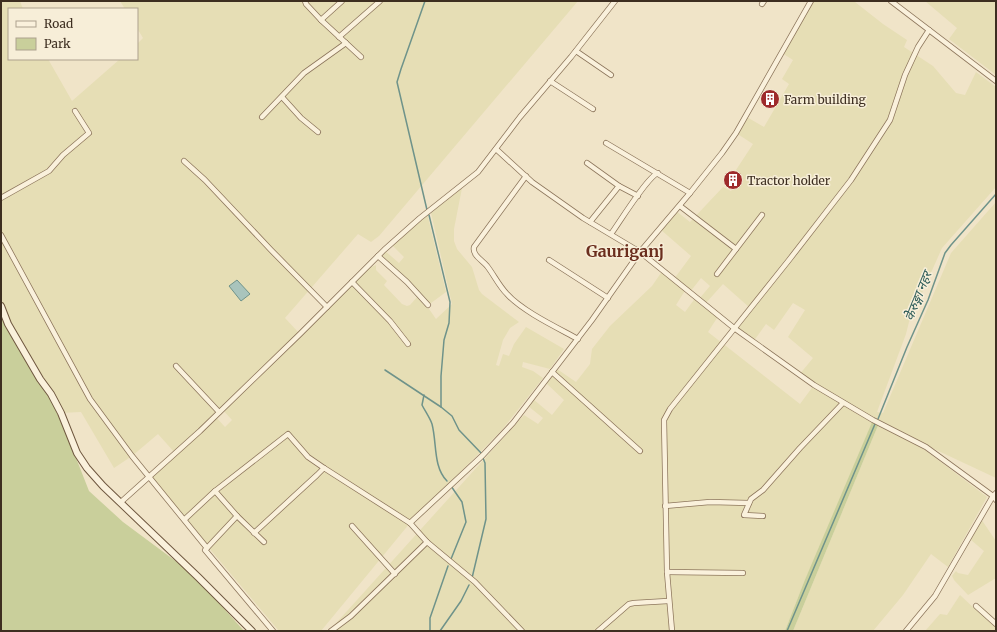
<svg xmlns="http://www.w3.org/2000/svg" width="997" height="632" font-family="Merriweather,'Noto Sans Devanagari',serif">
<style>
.farmland{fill:#e6deb5;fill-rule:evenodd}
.green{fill:#c9cf9b}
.water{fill:#a9c4bc;stroke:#6f938a}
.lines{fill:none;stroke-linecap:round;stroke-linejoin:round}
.stream{stroke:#6f938a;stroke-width:1.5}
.minor-casing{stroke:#8d765c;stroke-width:6}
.secondary-casing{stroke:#6f573f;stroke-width:8}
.minor{stroke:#faf1dc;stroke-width:4.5}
.secondary{stroke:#faf1dc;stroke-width:6}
.labels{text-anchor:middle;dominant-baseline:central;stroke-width:3;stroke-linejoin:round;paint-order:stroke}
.poi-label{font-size:12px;fill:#3d2e20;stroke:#f7eed8;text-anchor:start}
.water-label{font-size:13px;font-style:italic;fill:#2f5d5a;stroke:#f7eed8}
.district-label{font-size:16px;font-weight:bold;fill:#6b2e1e;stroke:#f7eed8}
</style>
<rect width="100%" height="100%" fill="#f0e4c8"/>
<g class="farmland">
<path d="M1,1H20L23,9H9V59H48L72,101L120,59H137V44L143,38L137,28V9H125L120,1H578L379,236L371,242L358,234L285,318L300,334L364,270L376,265V270L387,281L384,285L402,304L407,306L410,305L418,296L378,256L384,250L399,263L404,257L391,244L427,213L446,292L427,306L436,319L452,304L431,213L462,188L454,229V241L457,249L472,267L479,290L482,294L519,322L510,328L503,340L496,365L499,366L503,354L509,356L514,344L526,327L564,349L550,369L523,362L522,367L533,371L543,378L501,431L410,523L321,631H279L149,477L175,453L158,434L132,456L114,468L81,412L61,413L1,306ZM222,409L232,420L225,427L215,416Z"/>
<path d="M811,1H855V2L883,24L907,40L904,47L933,66L956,93L965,95L976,72L996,87V187L942,248L909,322L906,334L877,412L883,413L951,253L996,202V478L885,426L921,447L987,497L948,567L931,554L903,595L873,631H793L879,423L804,582L785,631H329L524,415L538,424L543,418L528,406L533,399L552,415L564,400L546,383L557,369L576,382L590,364L592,349L610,326L652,286L663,270L674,279L691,256L660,229L676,211L690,222L723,187L731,191L743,176L736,170L753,144L736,133L745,116L764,127L789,84L782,79L793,60L782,53ZM701,278L710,286L699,299L696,297L685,312L676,305L686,289L690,292ZM723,284L750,308L734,328L753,342L766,324L774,330L793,303L805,310L788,337L813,358L799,375L814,385L800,404L708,332L719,315L705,304Z"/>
<polygon points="925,1 996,1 996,75 949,39 957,28"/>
<polygon points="981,519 996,541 996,578 968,595 954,580 952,576 956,571 958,573 968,575 984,551 970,539"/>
<polygon points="960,595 977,611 982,607 996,620 996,631 926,630 940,614 947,615"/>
</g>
<g class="green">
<polygon points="1,303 2,316 37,380 49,396 67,435 89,491 123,522 193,574 244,631 1,631"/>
<polygon points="873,420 879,423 793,631 785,631 804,582"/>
</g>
<polygon class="water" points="237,280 250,294 241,301 229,286"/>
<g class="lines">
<g class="stream">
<polyline points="425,1 401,69 397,82 427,210"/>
<polyline points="429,215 450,302 449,323 444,340 441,376 441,407"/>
<polyline points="385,370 441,407 452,416 459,430 482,454"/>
<path d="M424,395L422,405C425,411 430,418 432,424C437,443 433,467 447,481"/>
<polyline points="878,419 907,347 928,300 945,253 951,245 996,194"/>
<polyline points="451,486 462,502 466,522 451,559"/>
<polyline points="472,578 486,519 485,463 483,458"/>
<polyline points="430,631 430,618 448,566"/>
<polyline points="440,631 461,601 469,585"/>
<polyline points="787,631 875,424"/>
</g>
<defs>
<g id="minor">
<polyline points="305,1 306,4 321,20 361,57"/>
<polyline points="891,1 996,81"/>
<polyline points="762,4 764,1"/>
<polyline points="321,20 342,1"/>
<polyline points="339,37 380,1"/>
<polyline points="576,51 611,75"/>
<polyline points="550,81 593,109"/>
<polyline points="282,97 301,118 318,132"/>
<polyline points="262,117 304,73 346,43"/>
<polyline points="606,143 690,193"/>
<polyline points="496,149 532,182 583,218 640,252 734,328 814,385 873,420 926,447 993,496 996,500"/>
<polyline points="184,161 205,180 271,250 327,307"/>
<polyline points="587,163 619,186"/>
<path d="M526,176L474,247C472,255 482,260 487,266C494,275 499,286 507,294C522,311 558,328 578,339"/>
<polyline points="1,198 49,171 63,155 89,133 75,111"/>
<polyline points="680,206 736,249"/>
<polyline points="590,222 619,186 638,196"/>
<path d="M611,234C619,223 648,176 658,173"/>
<polyline points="1,235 90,399 132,456 207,548 205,550 273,631"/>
<polyline points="378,256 407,282 428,305"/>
<polyline points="549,260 608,298"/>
<polyline points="717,274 762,215"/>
<polyline points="352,282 390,321 408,344"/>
<polyline points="176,366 219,412"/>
<polyline points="552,372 640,451"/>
<polyline points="215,491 237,516"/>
<polyline points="121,502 200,431 300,334 384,250 420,218 478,172 520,117 571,57 615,1"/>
<polyline points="665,506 710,502 749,503"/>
<polyline points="763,516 744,515 751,499 763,490 800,448 843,403"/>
<polyline points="185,519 215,491 288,434 308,457 324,468"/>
<polyline points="352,526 395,574"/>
<polyline points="254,533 317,475 324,468 410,523"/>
<polyline points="427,542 475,582 522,631"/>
<polyline points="207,548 237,516 264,542"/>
<polyline points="667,572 743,573"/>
<polyline points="976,606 996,624"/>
<polyline points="331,631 351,616 427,542 410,523 483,455 513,423 592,320 640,252 690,193 722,153 736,133 811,1"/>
<polyline points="598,631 629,604 634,603 668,601"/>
<polyline points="672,631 667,572 664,420 670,409 789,260 851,180 890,120 905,75 918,47 929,30"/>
<polyline points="906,631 935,596 993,496 996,493"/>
</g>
<polyline id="secondary" points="1,306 8,324 40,379 51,394 61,413 77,453 87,468 103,486 198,577 252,631"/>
</defs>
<use href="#minor" class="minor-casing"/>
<use href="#secondary" class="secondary-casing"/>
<use href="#minor" class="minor"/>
<use href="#secondary" class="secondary"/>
</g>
<defs>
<symbol id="building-disc" viewBox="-11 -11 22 22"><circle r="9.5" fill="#9e2a2b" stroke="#f7eed8"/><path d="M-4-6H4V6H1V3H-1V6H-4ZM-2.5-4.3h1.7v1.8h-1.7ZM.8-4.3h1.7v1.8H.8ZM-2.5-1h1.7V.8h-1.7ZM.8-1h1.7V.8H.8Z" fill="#fff"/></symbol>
</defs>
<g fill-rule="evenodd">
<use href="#building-disc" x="759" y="88" width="22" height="22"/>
<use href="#building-disc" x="722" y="169" width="22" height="22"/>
</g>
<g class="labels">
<g class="poi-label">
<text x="784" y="99">Farm building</text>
<text x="747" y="180">Tractor holder</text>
</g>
<g class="water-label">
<text transform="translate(918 296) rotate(-68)">केेरुङ्गा नहर</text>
</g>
<g class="district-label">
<text x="625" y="251">Gauriganj</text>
</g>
</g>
<rect width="997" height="632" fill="none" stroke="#3d2e20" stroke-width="4"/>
<rect x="8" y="8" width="130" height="52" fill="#f7eed8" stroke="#ada18e"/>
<rect x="16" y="21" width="20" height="6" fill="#faf1dc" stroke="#ada18e"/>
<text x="44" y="28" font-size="12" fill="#3d2e20">Road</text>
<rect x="16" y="38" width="20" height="12" fill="#c9cf9b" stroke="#ada18e"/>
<text x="44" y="48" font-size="12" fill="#3d2e20">Park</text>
</svg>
